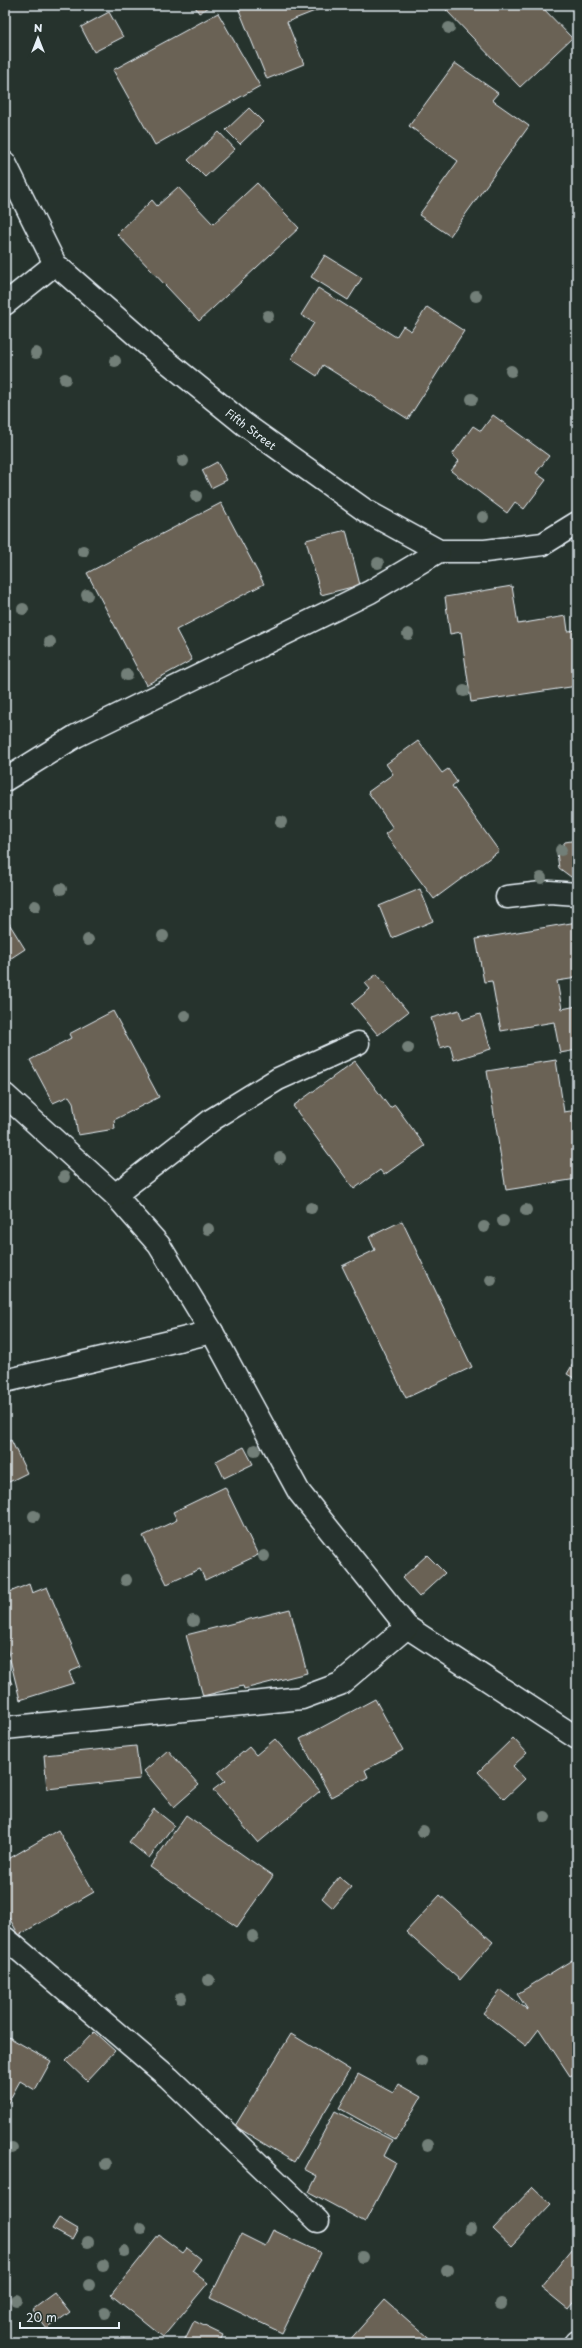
<svg xmlns="http://www.w3.org/2000/svg" width="582" height="2348" font-family="'Playpen Sans',sans-serif">
<style>
.building{fill:#6b6254;stroke:#e8f1f8}
.lines{fill:none;stroke-linecap:round;stroke-linejoin:round}
.minor-casing{stroke:#e8f1f8;stroke-width:25}
.minor{stroke:#26332d;stroke-width:22}
.tree{fill:#727f78}
.labels{text-anchor:middle;dominant-baseline:central;stroke-width:4;stroke-linejoin:round;paint-order:stroke}
.street-label{font-size:11px;fill:#e8f1f8;stroke:#26332d}
</style>
<rect width="100%" height="100%" fill="#26332d"/>
<filter id="ink" filterUnits="userSpaceOnUse"><feTurbulence type="fractalNoise" baseFrequency=".025" numOctaves="2"/><feDisplacementMap in="SourceGraphic" scale="8" xChannelSelector="R" yChannelSelector="G"/><feConvolveMatrix kernelMatrix="1 2 1 2 8 2 1 2 1" color-interpolation-filters="sRGB"/></filter>
<g filter="url(#ink)">
<g class="building">
<polygon points="194,5 213,5 199,13"/>
<polygon points="237,5 318,5 320,9 287,22 304,64 267,79"/>
<polygon points="451,5 540,5 572,38 520,87 446,10"/>
<polygon points="109,12 123,37 94,52 81,27"/>
<polygon points="218,13 260,86 155,145 113,70"/>
<polygon points="455,63 498,93 492,100 529,126 450,236 419,215 458,161 409,126"/>
<polygon points="249,108 263,122 240,144 226,130"/>
<polygon points="219,132 235,149 205,177 188,160"/>
<polygon points="577,143 577,153 573,145"/>
<polygon points="257,183 299,228 199,321 117,234 152,200 157,206 178,187 213,224"/>
<polygon points="325,255 362,278 348,300 311,277"/>
<polygon points="318,288 396,337 403,326 411,331 427,307 464,331 408,419 323,365 317,376 291,359 314,323 301,315"/>
<polygon points="493,415 549,456 536,473 546,480 524,509 515,502 507,513 451,471 459,461 452,455 473,426 481,431"/>
<polygon points="217,462 227,480 211,488 202,470"/>
<polygon points="221,503 264,584 176,630 192,660 146,685 87,573"/>
<polygon points="346,530 360,585 321,595 306,540"/>
<polygon points="512,586 518,624 566,616 568,631 577,630 577,686 471,702 461,632 450,634 445,597"/>
<polygon points="418,741 442,773 448,769 457,782 452,786 499,851 434,899 385,834 393,828 368,792 393,774 386,764"/>
<polygon points="577,840 577,876 571,877 559,868 557,853 565,842"/>
<polygon points="420,889 433,921 392,938 379,906"/>
<polygon points="5,917 25,949 5,962"/>
<polygon points="577,922 577,978 557,981 562,1009 577,1006 577,1050 560,1053 554,1022 501,1031 492,981 484,982 476,939"/>
<polygon points="377,974 408,1012 378,1035 352,1004 370,989 365,983"/>
<polygon points="459,1010 462,1020 480,1014 491,1049 454,1060 450,1045 440,1048 431,1018"/>
<polygon points="113,1011 159,1097 114,1120 115,1129 78,1135 73,1102 69,1096 53,1103 30,1060 71,1038 69,1034"/>
<polygon points="556,1060 564,1112 577,1110 577,1179 506,1190 487,1071"/>
<polygon points="355,1061 390,1108 395,1105 425,1146 384,1175 380,1170 354,1189 293,1106"/>
<polygon points="402,1221 472,1367 406,1398 342,1266 375,1250 369,1237"/>
<polygon points="577,1357 577,1380 567,1374"/>
<polygon points="11,1440 27,1473 5,1484 5,1443"/>
<polygon points="244,1447 253,1464 224,1478 216,1461"/>
<polygon points="225,1487 258,1555 205,1580 200,1569 167,1584 143,1536 177,1520 173,1512"/>
<polygon points="427,1555 445,1573 419,1597 402,1578"/>
<polygon points="29,1584 32,1593 47,1587 81,1667 69,1672 74,1683 20,1700 5,1639 5,1594"/>
<polygon points="290,1609 307,1673 244,1689 243,1686 203,1696 186,1635"/>
<polygon points="5,1669 12,1684 5,1687"/>
<polygon points="375,1699 403,1750 365,1770 368,1777 331,1797 300,1739"/>
<polygon points="513,1738 527,1753 513,1766 525,1779 504,1799 478,1772"/>
<polygon points="275,1739 320,1791 258,1843 213,1790 225,1781 218,1773 249,1747 256,1755"/>
<polygon points="136,1746 140,1779 47,1789 44,1755"/>
<polygon points="168,1750 199,1785 174,1807 144,1771"/>
<polygon points="154,1809 174,1825 149,1858 129,1842"/>
<polygon points="186,1815 273,1876 237,1927 150,1867"/>
<polygon points="58,1830 94,1892 19,1935 5,1911 5,1861"/>
<polygon points="339,1877 351,1887 333,1908 322,1898"/>
<polygon points="440,1895 493,1942 460,1980 406,1932"/>
<polygon points="577,1957 577,2072 570,2076 539,2029 526,2046 483,2013 501,1990 528,2010 517,1994"/>
<polygon points="94,2032 115,2051 87,2081 66,2061"/>
<polygon points="291,2034 350,2070 294,2162 235,2126"/>
<polygon points="5,2035 51,2061 35,2090 20,2081 5,2108"/>
<polygon points="358,2074 393,2093 398,2084 421,2097 396,2140 339,2108"/>
<polygon points="335,2111 392,2140 384,2156 396,2163 365,2222 309,2192 317,2176 304,2169"/>
<polygon points="533,2187 551,2204 511,2246 493,2229"/>
<polygon points="59,2218 78,2229 72,2240 52,2229"/>
<polygon points="273,2230 321,2253 282,2333 210,2298 241,2234 265,2246"/>
<polygon points="159,2235 183,2253 187,2248 201,2259 192,2271 208,2283 163,2337 111,2295"/>
<polygon points="577,2243 577,2298 568,2309 541,2287"/>
<polygon points="55,2293 70,2312 47,2329 32,2310"/>
<polygon points="385,2300 434,2343 347,2343"/>
<polygon points="194,2321 223,2335 219,2343 183,2343"/>
<polygon points="487,2337 497,2343 483,2343"/>
<polygon points="124,2338 128,2343 117,2343"/>
</g>
<g class="lines">
<defs>
<g id="minor">
<polyline points="5,163 55,264 159,355 244,424 366,511 439,551 485,551 543,544 577,523"/>
<polyline points="5,304 55,264"/>
<polyline points="5,780 76,736 370,592 439,551"/>
<polyline points="507,897 550,892 577,894"/>
<polyline points="5,1095 115,1195 159,1245 212,1332 299,1492 407,1627 577,1738"/>
<polyline points="115,1195 213,1119 278,1079 358,1043"/>
<polyline points="5,1381 212,1332"/>
<polyline points="5,1728 302,1698 340,1684 407,1627"/>
<polyline points="5,1938 169,2078 318,2221"/>
<polyline points="576,2343 577,2342"/>
</g>
</defs>
<use href="#minor" class="minor-casing"/>
<use href="#minor" class="minor"/>
</g>
<g class="tree">
<circle cx="449" cy="28" r="6"/>
<circle cx="476" cy="296" r="6"/>
<circle cx="268" cy="316" r="6"/>
<circle cx="36" cy="353" r="6"/>
<circle cx="115" cy="361" r="6"/>
<circle cx="511" cy="371" r="6"/>
<circle cx="65" cy="379" r="6"/>
<circle cx="472" cy="399" r="6"/>
<circle cx="183" cy="461" r="6"/>
<circle cx="196" cy="496" r="6"/>
<circle cx="483" cy="517" r="6"/>
<circle cx="83" cy="551" r="6"/>
<circle cx="378" cy="563" r="6"/>
<circle cx="87" cy="595" r="6"/>
<circle cx="23" cy="609" r="6"/>
<circle cx="408" cy="634" r="6"/>
<circle cx="50" cy="642" r="6"/>
<circle cx="127" cy="675" r="6"/>
<circle cx="464" cy="691" r="6"/>
<circle cx="281" cy="822" r="6"/>
<circle cx="561" cy="850" r="6"/>
<circle cx="541" cy="878" r="6"/>
<circle cx="61" cy="889" r="6"/>
<circle cx="35" cy="906" r="6"/>
<circle cx="163" cy="936" r="6"/>
<circle cx="88" cy="940" r="6"/>
<circle cx="185" cy="1016" r="6"/>
<circle cx="408" cy="1048" r="6"/>
<circle cx="280" cy="1158" r="6"/>
<circle cx="64" cy="1177" r="6"/>
<circle cx="311" cy="1208" r="6"/>
<circle cx="526" cy="1210" r="6"/>
<circle cx="503" cy="1221" r="6"/>
<circle cx="484" cy="1227" r="6"/>
<circle cx="208" cy="1229" r="6"/>
<circle cx="491" cy="1280" r="6"/>
<circle cx="255" cy="1450" r="6"/>
<circle cx="34" cy="1516" r="6"/>
<circle cx="264" cy="1556" r="6"/>
<circle cx="126" cy="1580" r="6"/>
<circle cx="193" cy="1621" r="6"/>
<circle cx="545" cy="1817" r="6"/>
<circle cx="423" cy="1831" r="6"/>
<circle cx="253" cy="1936" r="6"/>
<circle cx="209" cy="1980" r="6"/>
<circle cx="181" cy="1998" r="6"/>
<circle cx="421" cy="2061" r="6"/>
<circle cx="428" cy="2145" r="6"/>
<circle cx="12" cy="2148" r="6"/>
<circle cx="106" cy="2164" r="6"/>
<circle cx="141" cy="2228" r="6"/>
<circle cx="470" cy="2229" r="6"/>
<circle cx="88" cy="2242" r="6"/>
<circle cx="124" cy="2251" r="6"/>
<circle cx="362" cy="2257" r="6"/>
<circle cx="103" cy="2266" r="6"/>
<circle cx="447" cy="2270" r="6"/>
<circle cx="89" cy="2285" r="6"/>
<circle cx="16" cy="2300" r="6"/>
<circle cx="501" cy="2304" r="6"/>
<circle cx="105" cy="2313" r="6"/>
</g>
</g>
<g class="labels">
<g class="street-label">
<text transform="translate(251 429) rotate(37)">Fifth Street</text>
</g>
</g>
<rect width="582" height="2348" fill="none" stroke="#26332d" stroke-width="20"/>
<rect x="10" y="10" width="562" height="2328" fill="none" stroke="#e8f1f8" stroke-width="1.5" filter="url(#ink)"/>
<g transform="translate(38 38)" stroke="#26332d" stroke-width="3" paint-order="stroke">
<path d="M0-3L7 15L0 10L-7 15Z" fill="#e8f1f8"/>
<text y="-6" font-size="11" font-weight="bold" text-anchor="middle" fill="#e8f1f8">N</text>
</g>
<path d="M20 2322v6h99v-6" fill="none" stroke="#e8f1f8" stroke-width="2"/>
<text x="26" y="2322" font-size="12" fill="#e8f1f8" stroke="#26332d" stroke-width="3" paint-order="stroke">20 m</text>
</svg>
